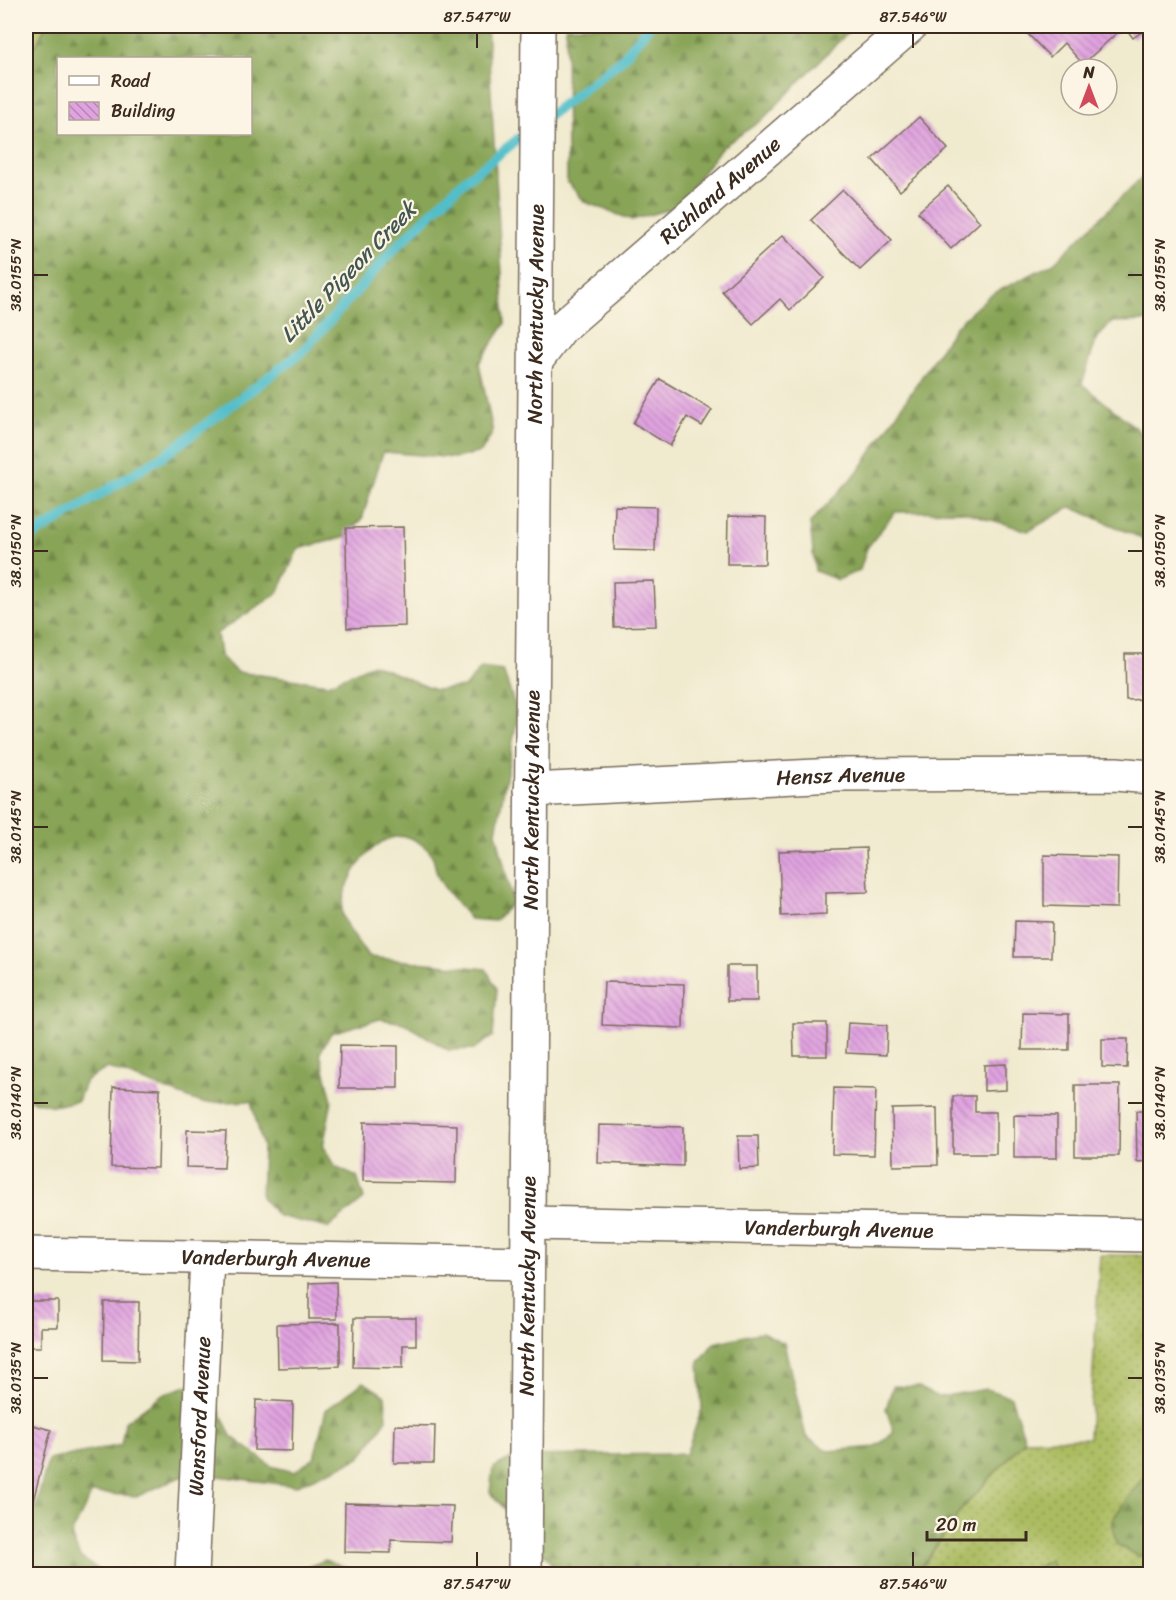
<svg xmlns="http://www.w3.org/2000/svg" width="1176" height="1600" font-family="Sriracha,sans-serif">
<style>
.grass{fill:url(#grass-dots);stroke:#73733f;stroke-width:1.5}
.forest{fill:url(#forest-firs);stroke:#62673a;stroke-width:1.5;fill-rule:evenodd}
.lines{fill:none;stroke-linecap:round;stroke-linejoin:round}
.stream{stroke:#51beca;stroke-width:10}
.building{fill:url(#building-back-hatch)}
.minor-casing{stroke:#7a6d5c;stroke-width:36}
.minor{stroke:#fff;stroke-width:33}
.ticks{fill:none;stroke:#3b2a1e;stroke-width:2}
.labels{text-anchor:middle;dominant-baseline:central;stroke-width:4.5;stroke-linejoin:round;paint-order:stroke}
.street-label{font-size:21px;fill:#3b2a1e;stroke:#fcf5e5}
.water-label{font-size:22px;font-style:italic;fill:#425652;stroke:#fcf5e5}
.neatline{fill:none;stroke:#3b2a1e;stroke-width:2}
.ticks-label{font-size:15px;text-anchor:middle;fill:#3b2a1e}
</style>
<defs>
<pattern id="grass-dots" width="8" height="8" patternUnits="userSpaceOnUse" patternTransform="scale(1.5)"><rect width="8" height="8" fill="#abbc60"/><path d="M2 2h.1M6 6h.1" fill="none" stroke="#8c994f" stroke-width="1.8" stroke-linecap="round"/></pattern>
<pattern id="forest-firs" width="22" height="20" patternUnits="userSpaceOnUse" patternTransform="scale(1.5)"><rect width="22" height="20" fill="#88a456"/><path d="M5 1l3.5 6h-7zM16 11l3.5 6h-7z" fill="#708647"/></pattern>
<pattern id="building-back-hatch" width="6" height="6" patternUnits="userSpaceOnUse" patternTransform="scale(1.5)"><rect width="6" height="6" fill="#e0a3e0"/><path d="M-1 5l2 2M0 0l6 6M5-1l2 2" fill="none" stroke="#b785b5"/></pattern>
</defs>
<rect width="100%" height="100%" fill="#fcf5e5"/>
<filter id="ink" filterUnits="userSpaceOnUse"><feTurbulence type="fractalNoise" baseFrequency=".0167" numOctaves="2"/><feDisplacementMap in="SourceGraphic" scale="12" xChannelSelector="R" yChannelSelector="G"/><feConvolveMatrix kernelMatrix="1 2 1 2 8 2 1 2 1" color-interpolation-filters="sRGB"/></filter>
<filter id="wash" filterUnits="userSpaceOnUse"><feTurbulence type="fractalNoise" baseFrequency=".008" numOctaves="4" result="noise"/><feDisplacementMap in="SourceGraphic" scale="24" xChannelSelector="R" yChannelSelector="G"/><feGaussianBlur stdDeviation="1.35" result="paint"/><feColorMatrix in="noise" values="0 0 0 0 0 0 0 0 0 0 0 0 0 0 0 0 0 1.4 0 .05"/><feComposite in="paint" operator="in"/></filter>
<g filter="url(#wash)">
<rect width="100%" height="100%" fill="#f0eacf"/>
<g class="grass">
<polygon points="26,26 46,26 36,45 26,48"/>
<polygon points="1100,1255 1150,1255 1150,1468 1112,1520 1137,1556 1150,1555 1150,1574 1057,1574 1050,1561 1024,1574 917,1574 961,1510 1025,1440 1089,1438"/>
</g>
<g class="forest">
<path d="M46,26H487L505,324L479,363L493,432L481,452L456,458L383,452L362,519L345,537L298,549L278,593L217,633L220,655L236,672L328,684L373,664L435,690L465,687L481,668L503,671L518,714L496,832L513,902L495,921L470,919C461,907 446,893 439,879C431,861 439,856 418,842C381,817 339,882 342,914C343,923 362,947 368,957L486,969L497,989L493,1036L474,1049L448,1050L404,1023L380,1019L331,1033L320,1053L332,1100L323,1147L335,1167L357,1177L364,1199L328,1228L278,1216L261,1197L263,1147L251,1101L202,1103L108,1068L86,1080L78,1101L53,1106L26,1099V48L36,45ZM58,58H250V134H58Z"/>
<polygon points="566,26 854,26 762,120 721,148 677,207 632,220 585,202 567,182"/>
<polygon points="1150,169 1150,321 1112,322 1096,340 1082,384 1136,428 1150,446 1150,547 1139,537 1071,507 1028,531 962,511 895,512 867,548 860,570 838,580 815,571 810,523 860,469 955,327 990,295 1054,263"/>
<polygon points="762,1332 784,1343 806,1437 828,1451 876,1447 894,1432 886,1409 893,1386 918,1387 939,1397 987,1389 1011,1397 1025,1440 961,1510 917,1574 544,1574 551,1562 490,1492 493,1468 515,1456 686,1454 702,1409 699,1362 714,1343"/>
<polygon points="364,1382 385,1396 387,1419 360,1458 295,1486 203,1474 180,1477 138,1496 92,1493 71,1535 80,1557 101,1571 150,1574 26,1574 26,1512 36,1506 48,1460 121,1445 125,1422 163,1394 187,1386 211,1392 231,1436 271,1466 294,1472 314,1458 326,1410"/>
<polygon points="1150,1468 1150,1555 1137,1556 1116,1544 1112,1520"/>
<polygon points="325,1560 364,1574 291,1574"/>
<polygon points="1050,1560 1057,1574 1024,1574"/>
</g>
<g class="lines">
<g class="stream">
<polyline points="542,121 621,60 649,26"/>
<polyline points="26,540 169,452 302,352 394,249 464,181 530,130"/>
</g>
</g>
<g id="blocks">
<g class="building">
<polygon points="1028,26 1115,26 1119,31 1083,64 1064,43 1050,57 1024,30"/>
<polygon points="1124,26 1150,26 1133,38"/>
<polygon points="919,117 948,149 900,191 872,159"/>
<polygon points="948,186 980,222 951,249 918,212"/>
<polygon points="843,190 892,240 860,270 811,220"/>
<polygon points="783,235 824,278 790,310 780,299 753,324 722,291"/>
<polygon points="660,379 712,410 702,426 687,417 670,446 633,423"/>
<polygon points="615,506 656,507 655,551 614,550"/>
<polygon points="728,516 766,517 765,564 727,564"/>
<polygon points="403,527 405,626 347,628 346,528"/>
<polygon points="654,581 656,626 614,627 613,582"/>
<polygon points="1125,654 1150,654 1150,699 1126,700"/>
<polygon points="866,848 868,892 826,893 826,914 781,916 779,851"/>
<polygon points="1044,855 1118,857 1117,908 1044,906"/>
<polygon points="1015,921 1052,922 1051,957 1014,957"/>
<rect x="727" y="966" width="30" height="35"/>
<polygon points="604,982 684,984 683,1028 602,1025"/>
<polygon points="1023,1013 1069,1014 1069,1050 1022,1050"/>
<polygon points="793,1023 827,1023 827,1056 794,1056"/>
<polygon points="848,1023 887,1025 886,1055 846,1053"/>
<polygon points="1102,1039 1128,1039 1127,1068 1102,1067"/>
<polygon points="340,1045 398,1046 398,1088 339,1088"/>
<polygon points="1006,1064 1006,1090 984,1091 984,1065"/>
<polygon points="1075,1085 1120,1085 1119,1156 1075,1156"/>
<polygon points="113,1087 160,1089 158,1168 111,1167"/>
<polygon points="834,1088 876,1089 874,1155 832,1154"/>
<polygon points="953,1096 975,1096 975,1112 996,1112 996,1154 953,1154"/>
<polygon points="937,1108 938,1165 893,1166 892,1109"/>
<polygon points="1136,1111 1150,1111 1150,1161 1137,1162"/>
<polygon points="1014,1115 1057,1116 1057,1158 1014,1158"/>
<polygon points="364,1122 457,1125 456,1183 363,1181"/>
<polygon points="599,1125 683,1127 683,1166 598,1163"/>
<polygon points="187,1130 226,1131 224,1168 186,1167"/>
<polygon points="738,1136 758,1136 759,1168 739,1169"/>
<polygon points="336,1282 337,1319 309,1319 309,1283"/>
<polygon points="26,1301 58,1301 58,1327 41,1327 41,1347 26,1347"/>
<polygon points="104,1302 139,1302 138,1361 103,1360"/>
<polygon points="354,1318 416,1318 416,1345 403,1345 403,1368 353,1367"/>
<polygon points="340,1323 340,1366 278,1368 277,1324"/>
<polygon points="256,1400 293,1402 292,1451 254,1450"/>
<polygon points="26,1423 51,1430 33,1501 26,1499"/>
<polygon points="395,1425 435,1426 434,1463 394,1463"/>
<polygon points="345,1503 453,1506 451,1542 391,1540 391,1553 344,1552"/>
</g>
</g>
</g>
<g filter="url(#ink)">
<use href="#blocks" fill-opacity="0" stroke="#7a6d5c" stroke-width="1.5"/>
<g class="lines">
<defs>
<g id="minor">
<path id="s1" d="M536,361L561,328L910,26"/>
<path id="s2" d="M531,790L836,775L1116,774L1150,777"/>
<path id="s3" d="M529,1223L1150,1235"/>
<path id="s4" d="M26,1254L527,1263"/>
<path id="s5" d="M192,1574L207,1258"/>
<path id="s6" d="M525,1574L538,26"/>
</g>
</defs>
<use href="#minor" class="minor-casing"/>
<use href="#minor" class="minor"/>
</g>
</g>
<path class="ticks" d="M477,33V48M913,33V48M33,275H48M1128,275H1143M33,551H48M1128,551H1143M33,827H48M1128,827H1143M33,1103H48M1128,1103H1143M33,1378H48M1128,1378H1143M477,1552V1567M913,1552V1567"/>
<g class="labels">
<g class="street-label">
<text stroke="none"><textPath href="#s1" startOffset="252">Richland Avenue</textPath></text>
<text stroke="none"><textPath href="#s6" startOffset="1260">North Kentucky Avenue</textPath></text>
<text stroke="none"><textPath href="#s2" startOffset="310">Hensz Avenue</textPath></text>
<text stroke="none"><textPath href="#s6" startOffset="774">North Kentucky Avenue</textPath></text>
<text stroke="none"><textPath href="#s3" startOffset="310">Vanderburgh Avenue</textPath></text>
<text stroke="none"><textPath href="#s4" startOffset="250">Vanderburgh Avenue</textPath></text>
<text stroke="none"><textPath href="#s6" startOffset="288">North Kentucky Avenue</textPath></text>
<text stroke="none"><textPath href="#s5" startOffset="158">Wansford Avenue</textPath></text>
</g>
<g class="water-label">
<text transform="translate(348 272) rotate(-46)">Little Pigeon Creek</text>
</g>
</g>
<rect width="1176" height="1600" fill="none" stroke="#fcf5e5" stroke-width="66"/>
<rect x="57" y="57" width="195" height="78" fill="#fcf5e5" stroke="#afa495" stroke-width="1.5"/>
<rect x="69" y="76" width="30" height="9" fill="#ffffff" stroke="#afa495" stroke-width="1.5"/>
<text x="111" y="87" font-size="18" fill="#3b2a1e">Road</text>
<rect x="69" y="102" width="30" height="18" fill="url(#building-back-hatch)" stroke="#afa495" stroke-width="1.5"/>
<text x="111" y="117" font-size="18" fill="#3b2a1e">Building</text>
<g transform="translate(1089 87)"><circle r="28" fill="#fcf5e5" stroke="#afa495" stroke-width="1.5"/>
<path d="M0-4.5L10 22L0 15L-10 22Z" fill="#d1495b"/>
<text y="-9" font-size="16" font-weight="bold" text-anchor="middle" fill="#3b2a1e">N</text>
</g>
<path d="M927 1531v9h99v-9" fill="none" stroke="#3b2a1e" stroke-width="3"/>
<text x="936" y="1531" font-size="18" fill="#3b2a1e" stroke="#fcf5e5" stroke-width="4.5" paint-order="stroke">20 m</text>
<rect x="33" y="33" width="1110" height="1534" class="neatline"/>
<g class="ticks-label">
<text x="477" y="22">87.547°W</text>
<text x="913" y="22">87.546°W</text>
<text transform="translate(16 275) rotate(-90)" y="5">38.0155°N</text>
<text transform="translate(1160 275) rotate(-90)" y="5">38.0155°N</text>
<text transform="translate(16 551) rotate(-90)" y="5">38.0150°N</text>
<text transform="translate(1160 551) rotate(-90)" y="5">38.0150°N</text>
<text transform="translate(16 827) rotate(-90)" y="5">38.0145°N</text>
<text transform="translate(1160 827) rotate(-90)" y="5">38.0145°N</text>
<text transform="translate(16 1103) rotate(-90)" y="5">38.0140°N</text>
<text transform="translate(1160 1103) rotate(-90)" y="5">38.0140°N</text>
<text transform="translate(16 1378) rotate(-90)" y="5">38.0135°N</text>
<text transform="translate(1160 1378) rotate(-90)" y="5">38.0135°N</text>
<text x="477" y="1589">87.547°W</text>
<text x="913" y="1589">87.546°W</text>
</g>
</svg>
